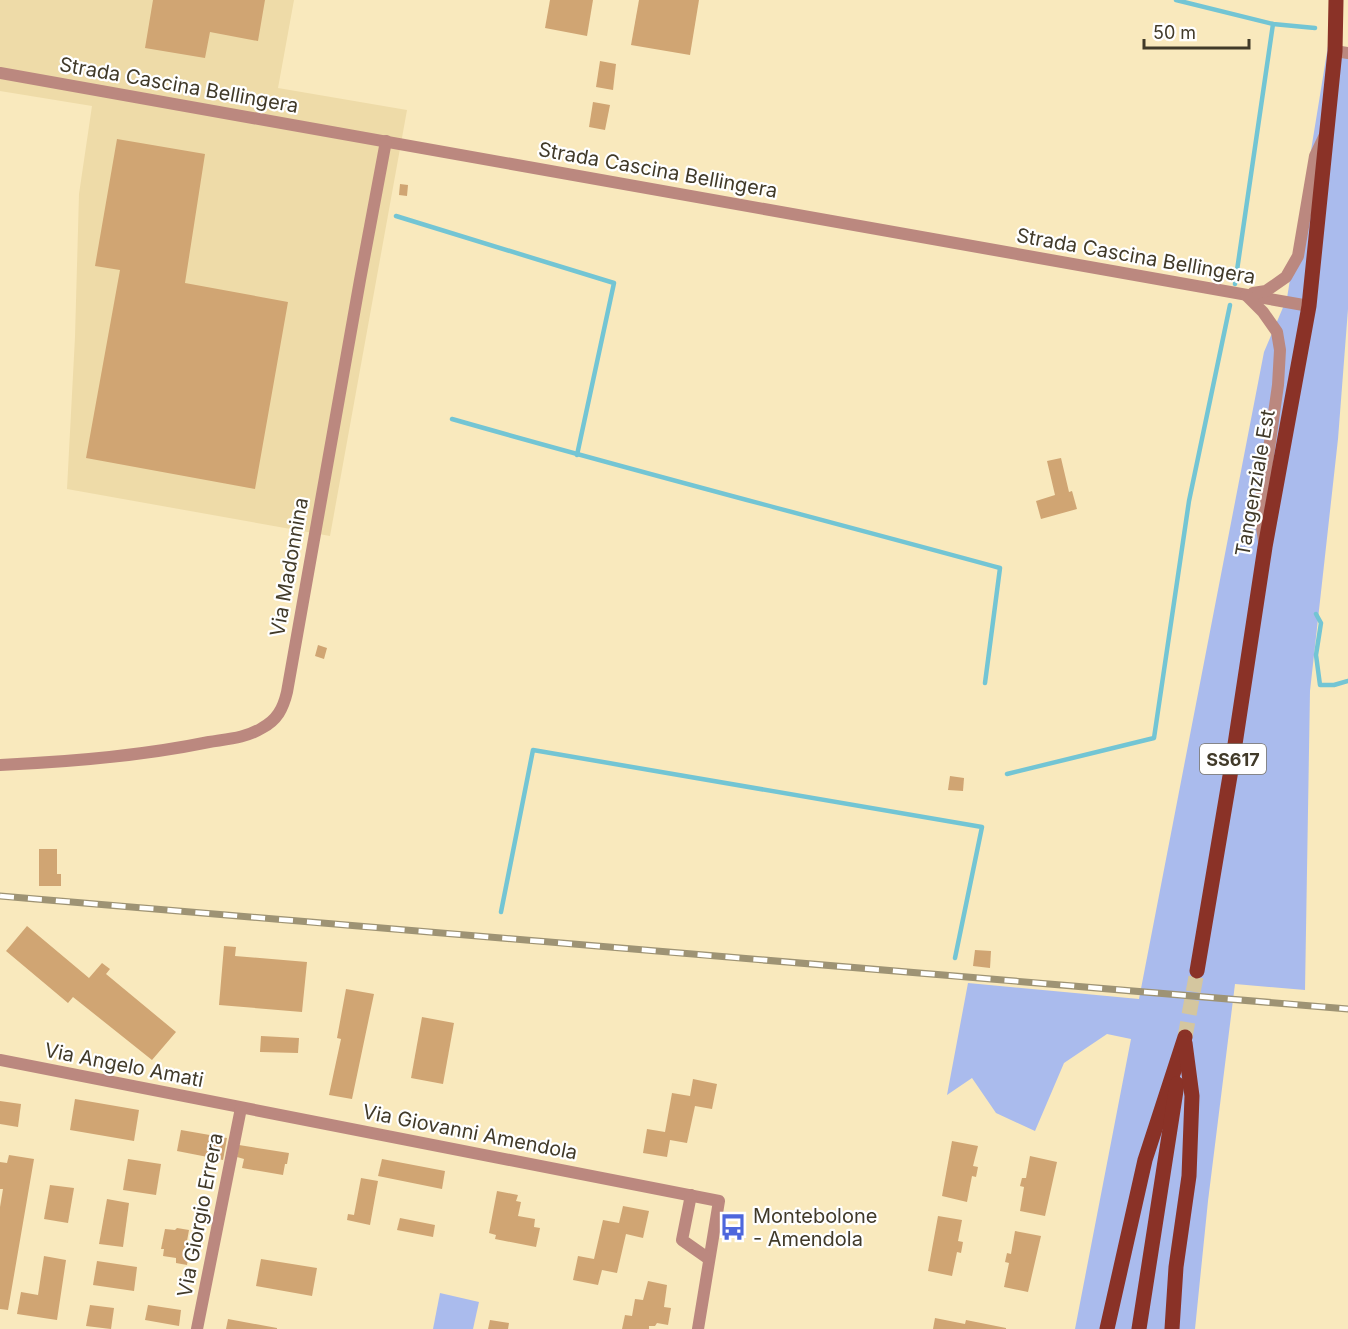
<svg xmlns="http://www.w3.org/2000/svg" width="1348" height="1329" font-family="Inter,sans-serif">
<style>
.built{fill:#eedba8}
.green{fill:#aabbed}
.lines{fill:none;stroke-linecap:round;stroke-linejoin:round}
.stream{stroke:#73c5d4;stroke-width:4.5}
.building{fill:#d0a573}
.primary-tunnel{stroke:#d4c69f;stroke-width:15;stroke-dasharray:15 8;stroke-linecap:butt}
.minor{stroke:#bb887f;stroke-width:12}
.primary{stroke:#8a3227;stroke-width:15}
.rail-casing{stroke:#9e9374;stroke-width:7}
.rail{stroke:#fff;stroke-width:4.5;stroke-dasharray:14;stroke-linecap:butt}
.labels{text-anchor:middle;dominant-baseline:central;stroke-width:4.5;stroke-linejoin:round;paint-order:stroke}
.shield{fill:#fff;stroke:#7a7569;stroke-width:1.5}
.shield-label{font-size:18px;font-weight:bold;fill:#413a29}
.street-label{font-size:20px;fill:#413a29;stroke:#fff}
.poi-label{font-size:20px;fill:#413a29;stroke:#fff;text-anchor:start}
</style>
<rect width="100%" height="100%" fill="#f9e9bd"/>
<polygon class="built" points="0,0 294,0 278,88 407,110 330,536 67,489 75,337 79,194 92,106 0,91"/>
<g class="green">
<polygon points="1328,46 1348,48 1348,309 1338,439 1310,691 1305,990 1235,984 1208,1201 1195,1329 1075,1329 1131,1039 1107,1034 1064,1063 1035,1131 996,1113 972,1078 947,1095 968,983 1139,999 1264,352 1287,298"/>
<polygon points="440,1293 479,1302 473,1329 433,1329"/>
</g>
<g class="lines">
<g class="stream">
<polyline points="1176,0 1273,24 1315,28"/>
<polyline points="396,216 614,283 577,455"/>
<polyline points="1235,284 1273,24"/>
<path d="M452,419C634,471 817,518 1000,568L985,683"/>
<polyline points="1316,614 1321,623 1316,655 1320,685 1334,685 1348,681"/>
<polyline points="1007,774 1154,738 1189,501 1230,305"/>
<polyline points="501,912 533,750 982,827 955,958"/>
</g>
</g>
<g class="building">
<polygon points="153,0 265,0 258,41 210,32 205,58 145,48"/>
<polygon points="550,0 593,0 587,36 545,28"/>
<polygon points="639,0 699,0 690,55 631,45"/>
<polygon points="600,61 616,64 613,90 596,87"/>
<polygon points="593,102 610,105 605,130 589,127"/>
<polygon points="117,139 205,154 185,283 288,302 255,489 86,458 120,270 95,266"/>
<polygon points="400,184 408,185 407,196 399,195"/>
<polygon points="1061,458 1069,492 1072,491 1077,509 1041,519 1036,501 1055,495 1047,461"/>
<polygon points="318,645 327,648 324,659 315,656"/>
<polygon points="950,776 964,778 963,791 948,790"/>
<polygon points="39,849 57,849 57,874 61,874 61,886 39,886"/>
<polygon points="27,926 89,978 102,963 110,969 106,974 176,1032 152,1060 73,997 68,1003 6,951"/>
<polygon points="224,946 236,947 235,956 307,962 302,1012 219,1005"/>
<polygon points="975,950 991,951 990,968 973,966"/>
<polygon points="346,989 374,994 352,1099 329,1095 341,1039 337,1038"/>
<polygon points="422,1017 454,1023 443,1084 411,1078"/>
<polygon points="261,1036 299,1038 298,1053 260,1052"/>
<polygon points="693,1079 717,1084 712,1109 695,1106 687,1143 670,1140 667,1157 643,1153 647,1129 665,1132 672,1093 690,1096"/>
<polygon points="75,1099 139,1110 134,1141 70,1130"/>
<polygon points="0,1101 21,1104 18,1127 0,1124"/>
<polygon points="181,1130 227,1138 223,1160 177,1151"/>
<polygon points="952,1141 978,1146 973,1166 978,1167 976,1177 972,1176 967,1202 942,1196"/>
<polygon points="239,1145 289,1153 287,1164 285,1164 283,1175 242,1168 244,1159 237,1157"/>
<polygon points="9,1155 34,1159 8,1310 0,1309 0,1207 3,1189 0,1189 0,1162 7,1163"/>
<polygon points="1030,1156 1057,1162 1045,1216 1020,1211 1024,1187 1020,1186 1022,1178 1026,1178"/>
<polygon points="128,1159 161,1164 156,1195 123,1190"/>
<polygon points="382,1159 445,1171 442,1189 378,1176"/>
<polygon points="361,1178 378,1181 370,1225 347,1220 348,1214 354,1215"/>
<polygon points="50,1185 74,1188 68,1223 44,1219"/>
<polygon points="497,1191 518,1195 516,1201 521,1202 518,1216 535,1219 534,1227 540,1228 536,1247 495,1239 496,1235 489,1233"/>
<polygon points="107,1199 129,1203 123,1247 99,1244"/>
<polygon points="623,1206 649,1211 643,1238 626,1234 617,1273 602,1270 598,1285 573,1280 578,1256 594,1259 603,1220 619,1223"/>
<polygon points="938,1216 962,1220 958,1241 963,1242 961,1253 957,1252 952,1276 928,1271"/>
<polygon points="400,1218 435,1225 433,1237 397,1230"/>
<polygon points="177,1228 189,1230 185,1252 189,1252 187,1265 176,1263 176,1258 163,1256 164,1249 161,1249 165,1229 175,1230"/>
<polygon points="1015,1231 1041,1236 1028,1292 1004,1287 1009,1263 1005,1262 1007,1253 1011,1254"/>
<polygon points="44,1256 66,1260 57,1320 17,1314 21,1292 38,1295"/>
<polygon points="261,1259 317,1268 312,1296 256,1286"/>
<polygon points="97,1261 137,1267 134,1291 93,1285"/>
<polygon points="648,1281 667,1285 664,1307 671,1308 668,1325 657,1323 655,1326 649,1326 649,1329 622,1329 625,1315 632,1316 635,1299 643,1300"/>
<polygon points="90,1305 114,1308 111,1329 86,1326"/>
<polygon points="148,1305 181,1310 179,1326 145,1320"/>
<polygon points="935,1318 965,1324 966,1320 1006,1328 1006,1329 933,1329"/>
<polygon points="228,1319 277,1328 277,1329 226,1329"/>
<polygon points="490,1320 509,1323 508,1329 488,1329"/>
</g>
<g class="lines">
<polyline class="primary-tunnel" points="1185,1037 1197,971"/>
<g class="minor">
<polyline points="1335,51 1348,53"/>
<polyline points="0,73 1309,306"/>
<polyline points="1253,293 1266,291 1286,277 1298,256 1315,156 1324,137"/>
<polyline points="1246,295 1263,312 1277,332 1280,350 1278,385 1265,477 1259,507 1264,541"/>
<path d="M0,765C70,762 141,756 209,742C227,739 246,738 262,728C277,720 283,709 287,692L360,280L386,141"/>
<polyline points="0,1060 719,1201 698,1329"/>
<polyline points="691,1195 682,1240 709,1259"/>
<polyline points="197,1329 241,1108"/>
</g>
<g class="primary">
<polyline points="1197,971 1232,764 1265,547 1309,306 1335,51 1336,0"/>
<polyline points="1107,1329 1145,1160 1185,1037"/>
<polyline points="1139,1329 1177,1084"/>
<polyline points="1172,1329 1176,1267 1189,1176 1192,1096 1185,1043"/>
</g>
<defs>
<polyline id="rail" points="0,896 1348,1009"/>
</defs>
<use href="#rail" class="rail-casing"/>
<use href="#rail" class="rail"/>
</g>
<defs>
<symbol id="bus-bare" viewBox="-9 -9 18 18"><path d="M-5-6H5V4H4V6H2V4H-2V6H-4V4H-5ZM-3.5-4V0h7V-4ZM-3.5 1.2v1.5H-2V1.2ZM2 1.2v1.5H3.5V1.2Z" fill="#4e67dc" stroke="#fff" stroke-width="2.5" paint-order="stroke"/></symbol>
</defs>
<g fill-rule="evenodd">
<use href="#bus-bare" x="714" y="1208" width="38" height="38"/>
</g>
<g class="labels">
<rect class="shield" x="1200" y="744" width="66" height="30" rx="4.5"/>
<g class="shield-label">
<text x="1233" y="759">SS617</text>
</g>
<g class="street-label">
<text transform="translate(179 85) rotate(10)">Strada Cascina Bellingera</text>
<text transform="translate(658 170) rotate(10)">Strada Cascina Bellingera</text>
<text transform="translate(1136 256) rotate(10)">Strada Cascina Bellingera</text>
<text transform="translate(1255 483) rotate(-80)">Tangenziale Est</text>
<text transform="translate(289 567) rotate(-80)">Via Madonnina</text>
<text transform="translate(124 1065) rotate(11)">Via Angelo Amati</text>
<text transform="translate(470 1132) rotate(11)">Via Giovanni Amendola</text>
<text transform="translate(200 1215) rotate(-79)">Via Giorgio Errera</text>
</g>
<g class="poi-label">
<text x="753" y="1216">Montebolone<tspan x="753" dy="23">- Amendola</tspan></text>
</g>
</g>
<path d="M1144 39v9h105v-9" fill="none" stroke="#413a29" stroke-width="3"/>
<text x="1153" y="39" font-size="18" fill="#413a29" stroke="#ffffff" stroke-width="4.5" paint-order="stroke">50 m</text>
</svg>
